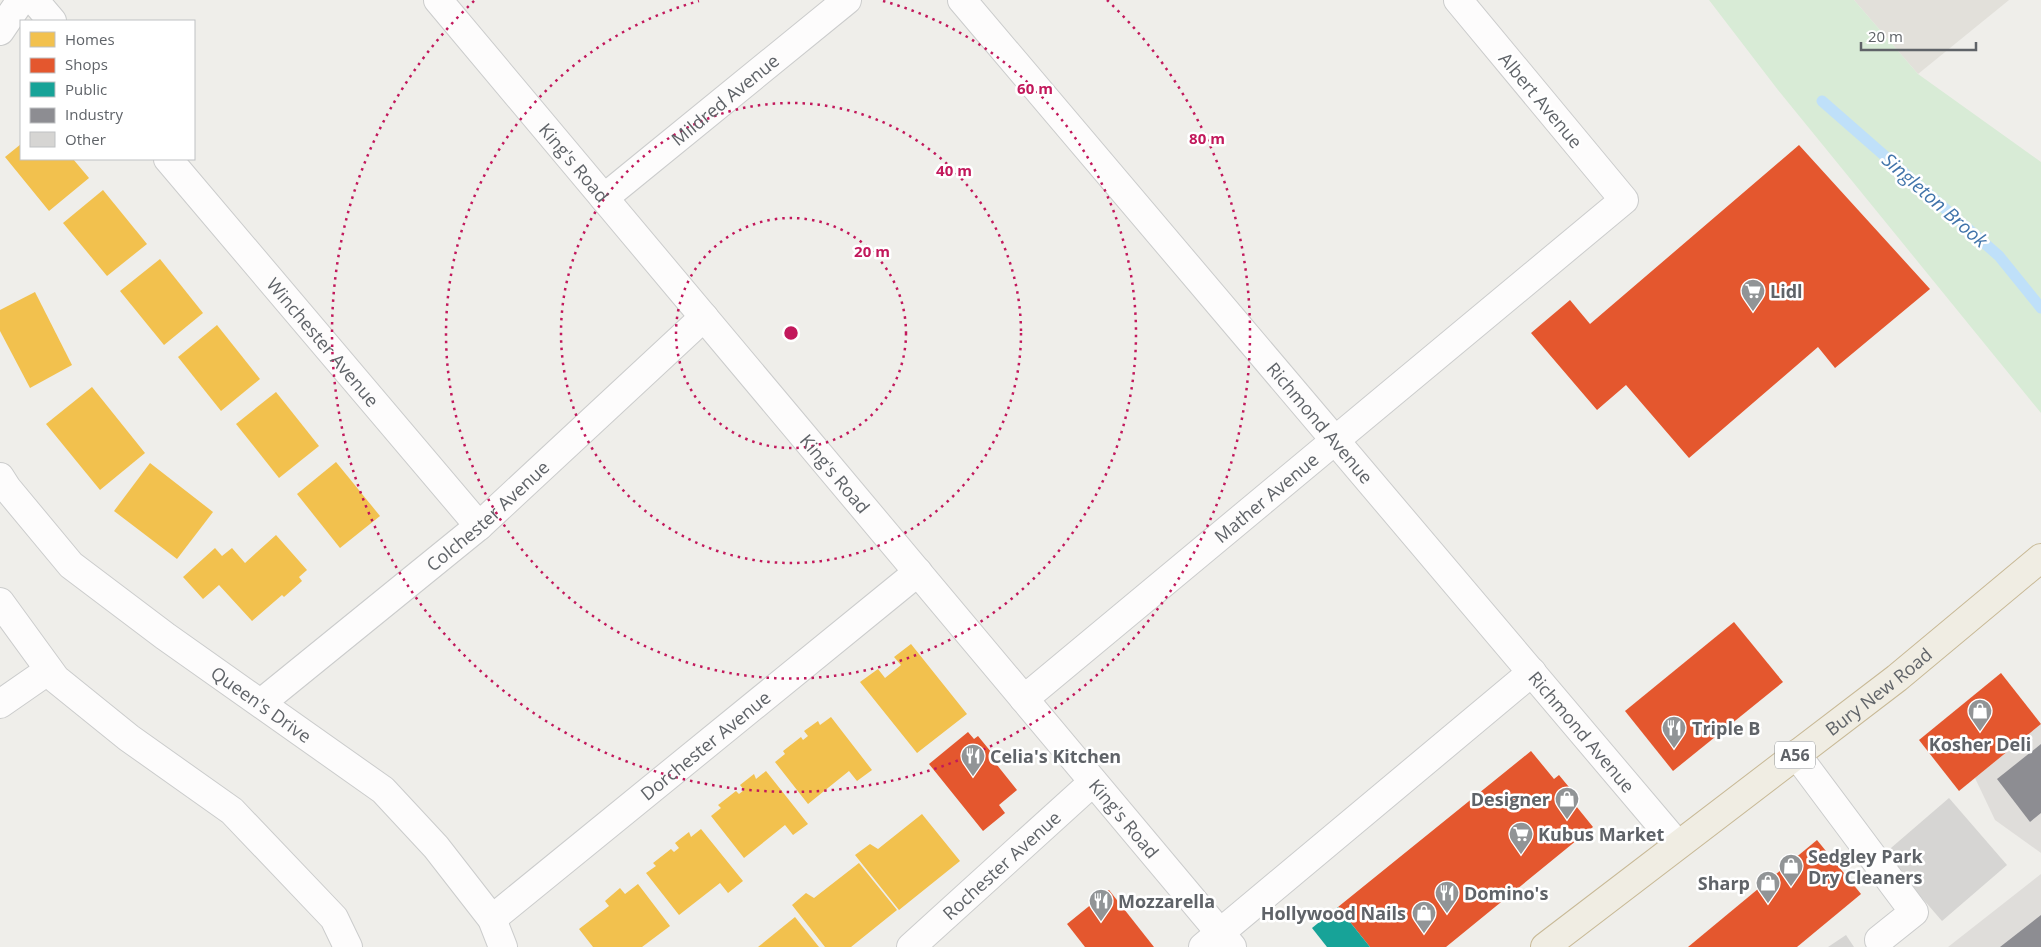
<svg xmlns="http://www.w3.org/2000/svg" width="2041" height="947" font-family="'Open Sans',sans-serif">
<style>
.industrial{fill:#dfddda}
.education{fill:#e2e0da}
.green{fill:#d8ebd6}
.homes{fill:#f2c14e}
.shops{fill:#e4572e}
.public{fill:#17a398}
.industry{fill:#8d8d92}
.lines{fill:none;stroke-linecap:round;stroke-linejoin:round}
.stream{stroke:#bfe0f9;stroke-width:11}
.building{fill:#d6d5d3}
.minor-casing{stroke:#cbcccc;stroke-width:30}
.highway-casing{stroke:#c8b996;stroke-width:30}
.minor{stroke:#fdfcfc;stroke-width:28}
.highway{stroke:#f0ede3;stroke-width:28}
.ring{fill:none;stroke:#c2185b;stroke-width:2.5;stroke-dasharray:2.5 5}
.labels{text-anchor:middle;dominant-baseline:central;stroke-width:5;stroke-linejoin:round;paint-order:stroke}
.shield{fill:#fff;stroke:#8f9295;stroke-width:1}
.shield-label{font-size:16px;font-weight:bold;fill:#5f6368}
.street-label{font-size:18px;fill:#5f6368;stroke:#fff}
.poi-label{font-size:18px;font-weight:bold;fill:#5f6368;stroke:#fff;text-anchor:start}
.water-label{font-size:19px;font-style:italic;fill:#4174aa;stroke:#fff}
.centre{fill:#c2185b;stroke:#fff;stroke-width:2.5}
.ring-label{font-size:15px;text-anchor:middle;font-weight:bold;fill:#c2185b;stroke:#fff;stroke-width:5;stroke-linejoin:round;paint-order:stroke}
</style>
<rect width="100%" height="100%" fill="#efeeea"/>
<g class="industrial">
<polygon points="2041,724 2041,853 1995,820 1975,778"/>
<polygon points="2041,874 2041,947 1948,947"/>
</g>
<polygon class="education" points="1854,0 2009,0 1918,74"/>
<polygon class="green" points="1709,0 1854,0 1918,74 2041,162 2041,413 1778,90"/>
<g class="homes">
<polygon points="21,144 21,159 73,159 89,178 49,211 5,157"/>
<polygon points="103,190 147,244 107,276 63,223"/>
<polygon points="160,259 203,313 164,345 120,291"/>
<polygon points="35,292 72,365 30,388 0,331 0,310"/>
<polygon points="217,325 260,379 221,411 178,357"/>
<polygon points="92,387 145,453 100,490 46,424"/>
<polygon points="276,392 319,446 279,478 236,424"/>
<polygon points="336,462 380,516 340,548 297,494"/>
<polygon points="150,463 213,512 177,559 114,511"/>
<polygon points="276,535 307,570 299,577 302,581 284,597 282,595 252,621 219,585 203,599 183,577 215,548 222,556 232,548 245,563"/>
<polygon points="911,644 967,714 917,753 860,682 878,669 885,678 901,665 894,657"/>
<polygon points="831,717 872,770 857,781 849,771 808,804 775,762 785,754 783,751 801,737 803,740 808,736 804,731 818,721 820,725"/>
<polygon points="766,771 808,824 793,835 785,825 744,858 711,816 721,808 718,805 736,791 739,794 744,790 740,785 754,774 756,779"/>
<polygon points="922,814 960,861 899,910 855,855 870,844 878,849"/>
<polygon points="701,829 743,881 728,893 720,883 679,915 646,873 656,866 653,863 671,849 674,852 679,848 675,843 689,832 691,837"/>
<polygon points="859,863 897,910 851,947 825,947 792,905 806,893 814,898"/>
<polygon points="638,884 670,926 642,947 593,947 579,929 609,906 605,901 620,888 625,894"/>
<polygon points="795,917 819,947 758,947"/>
</g>
<g class="shops">
<polygon points="1799,145 1930,289 1835,368 1818,347 1689,458 1626,385 1597,410 1531,333 1570,300 1590,324"/>
<polygon points="1734,622 1783,682 1673,771 1625,711"/>
<polygon points="2001,673 2041,724 1959,791 1919,740"/>
<polygon points="968,732 974,739 978,736 996,758 993,760 1017,790 999,805 1005,813 983,831 929,764"/>
<polygon points="1531,751 1554,779 1559,775 1573,792 1568,796 1593,827 1446,947 1370,947 1338,907"/>
<polygon points="1817,840 1861,894 1797,947 1688,947"/>
<polygon points="1109,890 1154,947 1085,947 1067,924"/>
</g>
<polygon class="public" points="1338,907 1370,947 1327,947 1312,928"/>
<g class="industry">
<polygon points="2041,744 2041,813 2030,822 1997,779"/>
<polygon points="2041,915 2041,947 2000,947"/>
</g>
<g class="lines">
<polyline class="stream" points="1822,101 1999,256 2041,308"/>
</g>
<g class="building">
<polygon points="1949,798 2007,865 1942,921 1884,854"/>
<polygon points="1846,935 1854,947 1828,947"/>
</g>
<g class="lines">
<defs>
<g id="minor">
<polyline points="34,0 52,21"/>
<path id="s1" d="M438,0L1232,947"/>
<path id="s2" d="M962,0L1677,844"/>
<polyline points="0,31 21,0"/>
<path id="s3" d="M168,159L479,526"/>
<path id="s4" d="M604,198L847,0"/>
<path id="s5" d="M0,477L7,488L71,565L165,636L383,790L436,847L492,919L503,947"/>
<polyline points="0,602 56,679 129,738 232,811 334,918 348,947"/>
<path id="s6" d="M1024,699L1624,200L1458,0"/>
<path id="s7" d="M261,703L479,526L704,317"/>
<polyline points="0,704 49,670"/>
<polyline points="1796,754 1914,912 1879,940"/>
<path id="s8" d="M492,919L918,572"/>
<path id="s9" d="M911,947L1093,782"/>
<polyline points="1203,947 1532,672"/>
</g>
<g id="highway">
<path id="s10" d="M1545,947L1897,678L2041,558"/>
</g>
</defs>
<use href="#minor" class="minor-casing"/>
<use href="#highway" class="highway-casing"/>
<use href="#minor" class="minor"/>
<use href="#highway" class="highway"/>
</g>
<g class="ring">
<circle cx="791" cy="333" r="115"/>
<circle cx="791" cy="333" r="230"/>
<path d="M883 1A345 345 0 1 1 699 1"/>
<path d="M1107 0A459 459 0 1 1 475 0"/>
</g>
<defs>
<symbol id="supermarket-pin" viewBox="-11 -11 22 30"><path d="M0 17L-7.5 6A9.5 9.5 0 1 1 7.5 6Z" fill="#919496" stroke="#fff"/><path d="M-6-5.5h2.5l.6 2H6L4.5 2H-2.5L-4.4-4H-6ZM-1.5 3.2a1.3 1.3 0 1 0 .1 0ZM3 3.2a1.3 1.3 0 1 0 .1 0Z" fill="#fff"/></symbol>
<symbol id="shop-pin" viewBox="-11 -11 22 30"><path d="M0 17L-7.5 6A9.5 9.5 0 1 1 7.5 6Z" fill="#919496" stroke="#fff"/><path d="M-5-2.5h2.3a2.7 3.5 0 0 1 5.4 0H5L5.5 6h-11ZM-1.5-2.5h3a1.5 2.3 0 0 0-3 0Z" fill="#fff"/></symbol>
<symbol id="restaurant-pin" viewBox="-11 -11 22 30"><path d="M0 17L-7.5 6A9.5 9.5 0 1 1 7.5 6Z" fill="#919496" stroke="#fff"/><path d="M-5-6h1v4h1v-4h1v4h1v-4h1v5L-1.5 .5V6h-2V.5L-5-1ZM5-6V6H3V1.5H1.5Q1.5-4 5-6Z" fill="#fff"/></symbol>
</defs>
<g fill-rule="evenodd">
<use href="#supermarket-pin" x="1739" y="277" width="28" height="38"/>
<use href="#shop-pin" x="1966" y="697" width="28" height="38"/>
<use href="#restaurant-pin" x="1660" y="714" width="28" height="38"/>
<use href="#restaurant-pin" x="959" y="742" width="28" height="38"/>
<use href="#shop-pin" x="1553" y="785" width="28" height="38"/>
<use href="#supermarket-pin" x="1507" y="820" width="28" height="38"/>
<use href="#shop-pin" x="1777" y="852" width="28" height="38"/>
<use href="#shop-pin" x="1754" y="869" width="28" height="38"/>
<use href="#restaurant-pin" x="1433" y="879" width="28" height="38"/>
<use href="#restaurant-pin" x="1087" y="887" width="28" height="38"/>
<use href="#shop-pin" x="1410" y="899" width="28" height="38"/>
</g>
<g class="labels">
<rect class="shield" x="1775" y="741.5" width="40" height="27" rx="4"/>
<g class="shield-label">
<text x="1795" y="755">A56</text>
</g>
<g class="street-label">
<text stroke="none"><textPath href="#s4" startOffset="156">Mildred Avenue</textPath></text>
<text transform="translate(1541 100) rotate(50)">Albert Avenue</text>
<text stroke="none"><textPath href="#s1" startOffset="212">King's Road</textPath></text>
<text stroke="none"><textPath href="#s3" startOffset="240">Winchester Avenue</textPath></text>
<text stroke="none"><textPath href="#s2" startOffset="554">Richmond Avenue</textPath></text>
<text stroke="none"><textPath href="#s1" startOffset="618">King's Road</textPath></text>
<text stroke="none"><textPath href="#s6" startOffset="315">Mather Avenue</textPath></text>
<text stroke="none"><textPath href="#s7" startOffset="294">Colchester Avenue</textPath></text>
<text stroke="none"><textPath href="#s10" startOffset="420">Bury New Road</textPath></text>
<text stroke="none"><textPath href="#s5" startOffset="349">Queen's Drive</textPath></text>
<text stroke="none"><textPath href="#s2" startOffset="959">Richmond Avenue</textPath></text>
<text stroke="none"><textPath href="#s8" startOffset="275">Dorchester Avenue</textPath></text>
<text stroke="none"><textPath href="#s1" startOffset="1068">King's Road</textPath></text>
<text stroke="none"><textPath href="#s9" startOffset="122">Rochester Avenue</textPath></text>
</g>
<g class="poi-label">
<text x="1770" y="291">Lidl</text>
<text x="1692" y="728">Triple B</text>
<text x="1980" y="744" text-anchor="middle">Kosher Deli</text>
<text x="990" y="756">Celia's Kitchen</text>
<text x="1550" y="799" text-anchor="end">Designer</text>
<text x="1538" y="834">Kubus Market</text>
<text x="1808" y="856">Sedgley Park<tspan x="1808" dy="21">Dry Cleaners</tspan></text>
<text x="1750" y="883" text-anchor="end">Sharp</text>
<text x="1464" y="893">Domino's</text>
<text x="1118" y="901">Mozzarella</text>
<text x="1406" y="913" text-anchor="end">Hollywood Nails</text>
</g>
<g class="water-label">
<text transform="translate(1935 200) rotate(41)">Singleton Brook</text>
</g>
</g>
<circle cx="791" cy="333" r="8" class="centre"/>
<g class="ring-label">
<text x="1035" y="94">60 m</text>
<text x="1207" y="144">80 m</text>
<text x="954" y="176">40 m</text>
<text x="872" y="257">20 m</text>
</g>
<rect x="20" y="20" width="175" height="140" fill="#ffffff" stroke="#bfc1c3"/>
<rect x="30" y="32" width="25" height="15" fill="#f2c14e" stroke="#bfc1c3"/>
<text x="65" y="45" font-size="15" fill="#5f6368">Homes</text>
<rect x="30" y="58" width="25" height="15" fill="#e4572e" stroke="#bfc1c3"/>
<text x="65" y="70" font-size="15" fill="#5f6368">Shops</text>
<rect x="30" y="82" width="25" height="15" fill="#17a398" stroke="#bfc1c3"/>
<text x="65" y="95" font-size="15" fill="#5f6368">Public</text>
<rect x="30" y="108" width="25" height="15" fill="#8d8d92" stroke="#bfc1c3"/>
<text x="65" y="120" font-size="15" fill="#5f6368">Industry</text>
<rect x="30" y="132" width="25" height="15" fill="#d6d5d3" stroke="#bfc1c3"/>
<text x="65" y="145" font-size="15" fill="#5f6368">Other</text>
<path d="M1861 42v8h115v-8" fill="none" stroke="#5f6368" stroke-width="2.5"/>
<text x="1868" y="42" font-size="15" fill="#5f6368" stroke="#ffffff" stroke-width="4" paint-order="stroke">20 m</text>
</svg>
